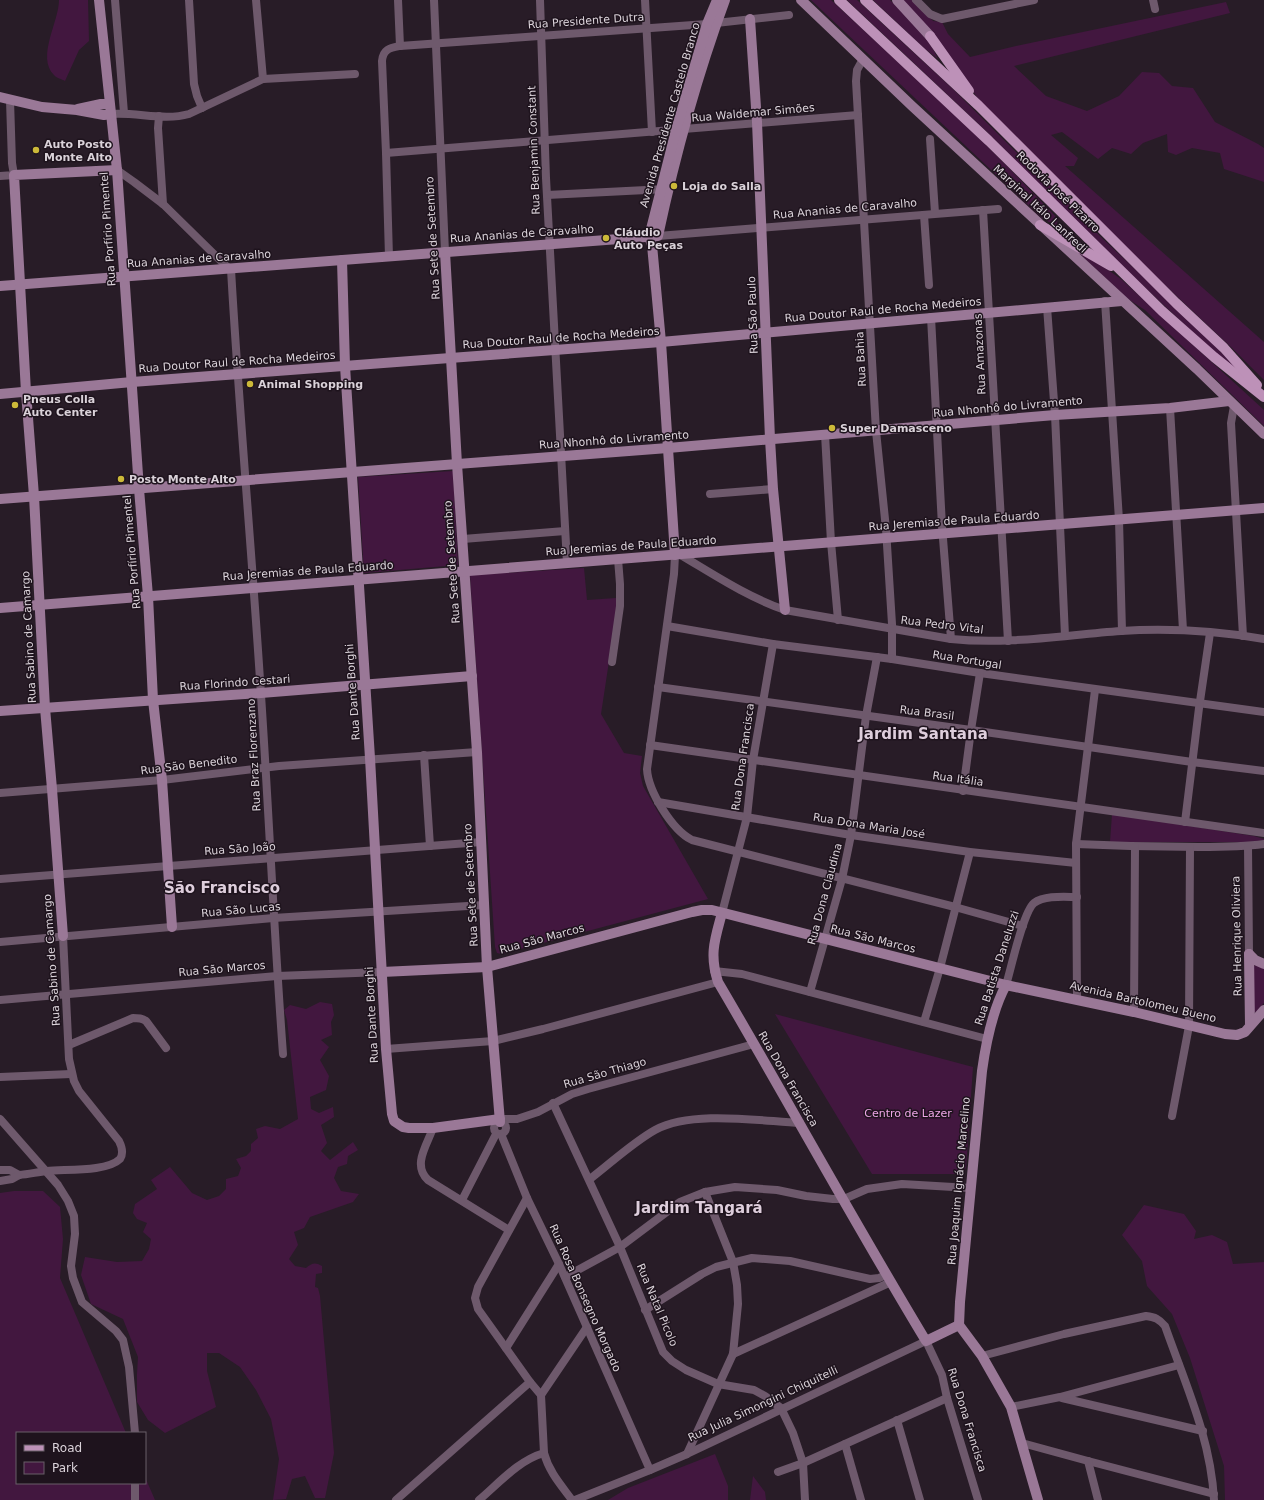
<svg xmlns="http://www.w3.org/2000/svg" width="1264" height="1500" font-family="'DejaVu Sans',sans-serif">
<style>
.green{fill:#42173f}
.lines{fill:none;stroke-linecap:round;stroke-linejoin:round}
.street{stroke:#6e596c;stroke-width:8}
.secondary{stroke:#9a7897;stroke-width:10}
.primary{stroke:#bd91b8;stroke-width:10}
.poi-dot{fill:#ccb939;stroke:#1e131d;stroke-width:1.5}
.labels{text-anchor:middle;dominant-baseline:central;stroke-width:3;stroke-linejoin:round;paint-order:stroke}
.street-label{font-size:11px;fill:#dad2d9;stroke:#1e131d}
.poi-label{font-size:11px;font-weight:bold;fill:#dad2d9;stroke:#1e131d;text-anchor:start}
.park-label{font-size:11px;fill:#eca5e5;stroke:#1e131d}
.district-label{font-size:15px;font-weight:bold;fill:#decedc;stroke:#1e131d}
</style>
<rect width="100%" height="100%" fill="#281c27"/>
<g class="green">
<path d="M59,0H88L89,41L79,50L65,81C62,79 56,78 54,75C36,57 59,22 59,0Z"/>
<polygon points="811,0 831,0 966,125 1008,167 1058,219 1056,226 1042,218"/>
<polygon points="847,0 857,0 954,90 1102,238 1203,333 1239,371 1216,354 1106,251 986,131"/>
<path d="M873,0H890C908,17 928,36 938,59L925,49Z"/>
<polygon points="901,0 913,0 933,21 942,22 948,34 970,57 1016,46 1226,2 1230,13 1014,66 1046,96 1087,111 1119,96 1142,72 1159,73 1172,86 1193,88 1215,122 1258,144 1264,148 1264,182 1224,169 1220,153 1192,148 1176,155 1168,152 1167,134 1143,143 1131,154 1112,148 1098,159 1062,132 1051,135 1078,158 1074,166 1065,166 1264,342 1264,380 1232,348 1152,273 982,105 967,82"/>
<polygon points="1069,244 1088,256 1121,279 1264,410 1264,426 1145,310 1128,299"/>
<polygon points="453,471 458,565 364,573 358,477"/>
<polygon points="584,568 587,600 616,598 618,602 601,714 624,753 642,756 640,773 643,786 708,899 501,954 497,953 495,947 470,575"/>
<polygon points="1112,814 1254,836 1264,839 1264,840 1255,842 1110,842"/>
<polygon points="1255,965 1264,967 1264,1003 1256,1012 1254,1012 1253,967"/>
<path d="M320,1002L332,1004L334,1015L331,1022L332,1035L321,1040L329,1047L320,1060L329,1076L326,1090L310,1097L311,1109L319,1113L333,1107L334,1117L321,1125L327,1143L321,1151L330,1160L353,1142L358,1150L348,1156L347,1164L338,1167L334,1178L341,1191L359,1194L353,1202L310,1217L304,1228L294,1232L298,1245L289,1259L295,1266L306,1268C312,1263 315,1262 322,1266V1273L316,1274L315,1287L318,1288L320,1296L334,1453L325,1498H315L305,1476L292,1479L286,1499L273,1500L279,1459L271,1419L256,1390L240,1367L219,1353H207V1371L216,1407L165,1433L148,1420L137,1402V1374L138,1357L123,1319L91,1304L81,1275L85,1257L117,1262L142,1261L149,1249L151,1239L143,1232L147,1223L137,1219L133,1213L135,1204L157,1189L151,1180L170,1167L192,1193L207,1200L219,1196L226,1189V1179L238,1176L241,1168L236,1159L246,1156L251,1151V1144L258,1138L256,1129L265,1126L280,1129L298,1119L287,1020L284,1010L290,1005L306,1009Z"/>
<polygon points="775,1014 973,1067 966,1168 959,1174 872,1174"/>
<polygon points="14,1191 43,1191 60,1207 63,1239 60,1278 126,1433 17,1433 17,1483 145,1483 145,1477 155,1500 0,1500 0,1193"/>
<polygon points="1144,1205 1184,1214 1196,1231 1194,1239 1212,1235 1227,1242 1233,1264 1264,1262 1264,1500 1225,1500 1224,1466 1190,1358 1172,1314 1147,1286 1142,1261 1122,1235"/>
<polygon points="715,1454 728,1486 728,1500 608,1500 628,1488"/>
<polygon points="753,1476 765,1492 766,1500 750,1500"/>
</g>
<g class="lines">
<g class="street">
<polyline points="115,0 124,113"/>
<polyline points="189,0 194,84 197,96 202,108"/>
<polyline points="256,0 263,79"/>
<polyline points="398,0 400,46"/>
<polyline points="434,0 445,252"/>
<polyline points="540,0 546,178 567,563"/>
<polyline points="645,0 652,132"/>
<polyline points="916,0 930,14 942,19 1034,0"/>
<polyline points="1153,0 1155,9"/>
<polyline points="863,59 857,70 856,81 876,431 886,529 892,624 892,659"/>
<path d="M111,114C137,112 164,121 189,114L263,79L355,74"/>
<polyline points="159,116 158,128 163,204"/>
<polyline points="930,139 935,213"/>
<polyline points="386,153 858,115"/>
<path d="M117,170L134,182L163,204L226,266L231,269C239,411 252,553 261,695C269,814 274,934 283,1054"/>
<polyline points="0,176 14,175 12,163 10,100"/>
<polyline points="547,195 666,189"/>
<polyline points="983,210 1008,641"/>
<polyline points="924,215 929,285"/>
<polyline points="658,236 998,209"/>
<path d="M389,257L386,153L382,61C383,49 390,48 400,46L707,24L789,15"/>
<polyline points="1105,301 1119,520 1122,631"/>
<polyline points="1047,307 1055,415 1065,636"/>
<polyline points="931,317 942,526 951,639"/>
<polyline points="1234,406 1231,423 1243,636"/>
<polyline points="1170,408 1183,630"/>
<polyline points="825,434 831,542 838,620"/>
<polyline points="710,494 773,489"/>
<polyline points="463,539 565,531"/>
<path d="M679,554C713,574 747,597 785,610L951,639C1008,645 1064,635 1121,631C1169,628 1217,631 1264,639"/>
<path d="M675,555L674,574L647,769C648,791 672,830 692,840L955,907L1023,926"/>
<polyline points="667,626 773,644 892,659 980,673 1264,712"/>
<polyline points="612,662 620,606 620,584 618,559"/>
<polyline points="658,687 971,730 1192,762 1264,771"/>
<polyline points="650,745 1264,833"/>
<polyline points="424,755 430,846"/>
<polyline points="963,791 971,730 980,673"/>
<polyline points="0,793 162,780 279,766 477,752"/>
<polyline points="658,802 851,835 970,852 1076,863"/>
<polyline points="1185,822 1199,708 1210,633"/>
<path d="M1076,844C1117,846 1158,847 1199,847C1221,847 1243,847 1264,844"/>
<polyline points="1248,846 1249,954"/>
<polyline points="0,879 481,842"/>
<polyline points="722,913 747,817 753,760 773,644"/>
<polyline points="0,942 273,918 484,905"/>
<polyline points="714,971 742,974 987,1039"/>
<path d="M1006,985C1011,969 1023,912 1034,903C1045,895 1065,897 1077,897"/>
<polyline points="810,992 842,879 851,835 866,716 877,657"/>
<polyline points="1077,999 1076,844 1095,690"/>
<polyline points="0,1000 277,976 382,972"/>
<polyline points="1134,1012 1135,847"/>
<polyline points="924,1022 940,968 970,852"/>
<path d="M69,1045L133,1018C139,1018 142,1018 146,1021L166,1048"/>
<polyline points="386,1049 493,1041 543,1029 718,982"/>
<polyline points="0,1077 71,1074"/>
<polyline points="553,1103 620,1247 663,1352 672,1361 686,1370 718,1384 754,1390 765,1396 781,1408 793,1433 803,1463 805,1500"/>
<polyline points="1172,1116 1189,1026 1190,847"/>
<polyline points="0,1119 58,1185 68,1201 74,1216 75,1234 71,1266 73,1278 82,1302 116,1331 123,1340 129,1367 135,1433"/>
<polyline points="500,1119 517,1119 538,1112 572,1094 588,1089 754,1044"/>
<circle cx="500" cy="1128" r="6"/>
<path d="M433,1128C427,1145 412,1165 428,1180L509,1230"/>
<polyline points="501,1134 527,1198 559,1264 650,1470"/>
<polyline points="0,1170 10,1170 19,1175"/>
<path d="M590,1179C611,1163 632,1143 655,1130C692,1110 759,1121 800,1123"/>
<path d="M0,1181L12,1179L19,1175C29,1174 38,1172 47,1171C65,1169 107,1172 120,1159C124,1153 122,1147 119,1141L79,1091L74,1081L69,1059L63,936"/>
<polyline points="527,1198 478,1287 475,1298 478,1309 530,1382 541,1395"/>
<polyline points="462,1200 496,1134"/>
<polyline points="565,1277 620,1247 680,1202 705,1192 735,1187 777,1190 806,1196 833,1199 844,1199 867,1189 902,1184 970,1188"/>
<polyline points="645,1310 702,1274 716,1267 752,1258 790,1261 870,1279 879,1278 886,1275"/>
<polyline points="506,1348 559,1264"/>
<polyline points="733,1354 891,1282"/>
<path d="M982,1356L1064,1334L1146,1316C1155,1317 1159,1319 1165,1326C1185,1383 1211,1439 1214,1500"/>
<polyline points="1062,1398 1203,1431"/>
<polyline points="1011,1407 1060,1397 1179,1365"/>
<polyline points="897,1420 920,1500"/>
<polyline points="1022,1443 1088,1461 1214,1494"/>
<polyline points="845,1444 861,1500"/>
<polyline points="687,1454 733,1354 738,1304 737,1285 733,1262 705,1192"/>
<polyline points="1088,1461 1098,1500"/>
<polyline points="778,1472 803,1463 947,1398"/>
<polyline points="135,1483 135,1500"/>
<polyline points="396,1500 530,1382"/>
<path d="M479,1500C499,1483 519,1460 544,1453"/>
<path d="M572,1500C561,1485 549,1472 544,1453L541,1395L587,1327"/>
<polyline points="575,1500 650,1470 687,1454 926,1341 942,1375 947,1398 978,1500"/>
</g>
<g class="secondary">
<polyline points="99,0 117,170 139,489 148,596 153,700 162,780 172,927"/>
<polyline points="801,0 912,106 1197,369 1264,434"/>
<polyline points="897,0 930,36"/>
<polyline points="750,19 757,122 770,439 773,489 785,610"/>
<polyline points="0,97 42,107 77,110 104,115 111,114"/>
<polyline points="78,109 101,104 109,104"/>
<polyline points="445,252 457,464 477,752 487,967 500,1122"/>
<polyline points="342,260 345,366 370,758 386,1049 392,1114 394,1121 403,1127 409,1128 433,1128 500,1119"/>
<path d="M0,286L658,236C675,156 697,76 725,0"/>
<polyline points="0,394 132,382 661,342 1122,301"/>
<polyline points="0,499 668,448 1055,415 1170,408 1229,401"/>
<polyline points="675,555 661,342 652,245 649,237 676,130 707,24 717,0"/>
<polyline points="0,608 1264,508"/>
<polyline points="0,711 261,693 472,676"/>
<path d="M722,913C715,939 709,954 718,982C788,1101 854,1222 926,1341L959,1325"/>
<polyline points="63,936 52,789 45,708 34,496 26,392 14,175 117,170"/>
<polyline points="1249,954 1250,1025"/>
<polyline points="1249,954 1255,960 1264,964"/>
<polyline points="382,972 487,967 692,912 702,910 712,910 1006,985 1134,1012 1225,1034 1237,1035 1245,1032 1264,1010"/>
<path d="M959,1325L960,1302L982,1071C986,1042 992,1011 1006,985"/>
<polyline points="959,1325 982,1356 1011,1407 1038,1500"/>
</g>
<g class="primary">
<polyline points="839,0 989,141 1162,311 1214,357 1264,397"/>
<polyline points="865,0 979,106 1176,303 1224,348 1257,385"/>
<polyline points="930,36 969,91"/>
<polyline points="1040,225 1111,266"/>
</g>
</g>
<g class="poi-dot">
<circle cx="36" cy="150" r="4"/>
<circle cx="674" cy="186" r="4"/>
<circle cx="606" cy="238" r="4"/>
<circle cx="250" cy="384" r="4"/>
<circle cx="15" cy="405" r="4"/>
<circle cx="832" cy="428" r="4"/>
<circle cx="121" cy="479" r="4"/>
</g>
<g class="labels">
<g class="street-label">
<text transform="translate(586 21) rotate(-4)">Rua Presidente Dutra</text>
<text transform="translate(753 113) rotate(-5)">Rua Waldemar Simões</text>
<text transform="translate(670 115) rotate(-74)">Avenida Presidente Castelo Branco</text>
<text transform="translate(534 150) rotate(-92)">Rua Benjamin Constant</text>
<text transform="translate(1058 192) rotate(44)">Rodovia José Pizarro</text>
<text transform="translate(845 209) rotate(-5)">Rua Ananias de Caravalho</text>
<text transform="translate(1040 209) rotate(43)">Marginal Itálo Lanfredi</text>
<text transform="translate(108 229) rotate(-94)">Rua Porfírio Pimentel</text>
<text transform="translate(522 234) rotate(-4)">Rua Ananias de Caravalho</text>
<text transform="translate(433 238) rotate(-93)">Rua Sete de Setembro</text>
<text transform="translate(199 259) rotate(-4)">Rua Ananias de Caravalho</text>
<text transform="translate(883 310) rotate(-5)">Rua Doutor Raul de Rocha Medeiros</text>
<text transform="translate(753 315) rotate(-92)">Rua São Paulo</text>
<text transform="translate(561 338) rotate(-4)">Rua Doutor Raul de Rocha Medeiros</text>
<text transform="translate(980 354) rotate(-93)">Rua Amazonas</text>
<text transform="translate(861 359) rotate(-93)">Rua Bahia</text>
<text transform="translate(237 362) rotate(-4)">Rua Doutor Raul de Rocha Medeiros</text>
<text transform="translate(1008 407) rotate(-5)">Rua Nhonhô do Livramento</text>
<text transform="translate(614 440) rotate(-4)">Rua Nhonhô do Livramento</text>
<text transform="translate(954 521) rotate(-4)">Rua Jeremias de Paula Eduardo</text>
<text transform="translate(631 546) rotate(-4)">Rua Jeremias de Paula Eduardo</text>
<text transform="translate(132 552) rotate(-95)">Rua Porfírio Pimentel</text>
<text transform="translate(452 562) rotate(-94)">Rua Sete de Setembro</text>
<text transform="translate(308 571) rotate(-4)">Rua Jeremias de Paula Eduardo</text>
<text transform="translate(942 625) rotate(7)">Rua Pedro Vital</text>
<text transform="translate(29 637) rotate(-93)">Rua Sabino de Camargo</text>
<text transform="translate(967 660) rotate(9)">Rua Portugal</text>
<text transform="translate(235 683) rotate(-4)">Rua Florindo Cestari</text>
<text transform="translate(353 692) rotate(-94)">Rua Dante Borghi</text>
<text transform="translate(927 713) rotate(7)">Rua Brasil</text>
<text transform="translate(254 755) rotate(-93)">Rua Braz Florenzano</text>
<text transform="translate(743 757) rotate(-82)">Rua Dona Francisca</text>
<text transform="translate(189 765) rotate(-7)">Rua São Benedito</text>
<text transform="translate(958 779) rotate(8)">Rua Itália</text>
<text transform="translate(869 826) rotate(9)">Rua Dona Maria José</text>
<text transform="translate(240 849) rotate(-4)">Rua São João</text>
<text transform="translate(471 885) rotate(-93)">Rua Sete de Setembro</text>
<text transform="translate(825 894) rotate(-75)">Rua Dona Claudina</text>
<text transform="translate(241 910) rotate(-5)">Rua São Lucas</text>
<text transform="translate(1237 936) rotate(-91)">Rua Henrique Oliviera</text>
<text transform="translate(542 939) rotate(-15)">Rua São Marcos</text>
<text transform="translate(873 939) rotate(14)">Rua São Marcos</text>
<text transform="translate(52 960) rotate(-94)">Rua Sabino de Camargo</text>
<text transform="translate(997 968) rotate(-72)">Rua Batista Daneluzzi</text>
<text transform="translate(222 969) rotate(-5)">Rua São Marcos</text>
<text transform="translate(1143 1002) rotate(13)">Avenida Bartolomeu Bueno</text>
<text transform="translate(372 1015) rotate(-93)">Rua Dante Borghi</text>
<text transform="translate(605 1073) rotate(-16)">Rua São Thiago</text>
<text transform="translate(788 1079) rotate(60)">Rua Dona Francisca</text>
<text transform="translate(959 1181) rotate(-85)">Rua Joaquim Ignácio Marcelino</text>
<text transform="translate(585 1298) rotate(66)">Rua Rosa Bonsegno Morgado</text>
<text transform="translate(657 1305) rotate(67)">Rua Natal Picolo</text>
<text transform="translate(763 1404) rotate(-25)">Rua Julia Simongini Chiquitelli</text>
<text transform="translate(967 1420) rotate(73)">Rua Dona Francisca</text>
</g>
<g class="poi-label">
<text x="44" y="144">Auto Posto<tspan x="44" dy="13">Monte Alto</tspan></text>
<text x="682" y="186">Loja do Salla</text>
<text x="614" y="232">Cláudio<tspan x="614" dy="13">Auto Peças</tspan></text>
<text x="258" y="384">Animal Shopping</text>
<text x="23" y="399">Pneus Colla<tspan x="23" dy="13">Auto Center</tspan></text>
<text x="840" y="428">Super Damasceno</text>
<text x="129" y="479">Posto Monte Alto</text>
</g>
<g class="park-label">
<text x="908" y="1113">Centro de Lazer</text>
</g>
<g class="district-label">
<text x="923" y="734">Jardim Santana</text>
<text x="222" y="888">São Francisco</text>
<text x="699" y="1208">Jardim Tangará</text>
</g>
</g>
<rect x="16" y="1432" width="130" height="52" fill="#1e131d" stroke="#695f68"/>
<rect x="24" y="1445" width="20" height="6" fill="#bd91b8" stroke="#695f68"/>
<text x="52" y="1452" font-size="12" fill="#dad2d9">Road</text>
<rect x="24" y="1462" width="20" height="12" fill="#42173f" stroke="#695f68"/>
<text x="52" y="1472" font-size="12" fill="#dad2d9">Park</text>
</svg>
